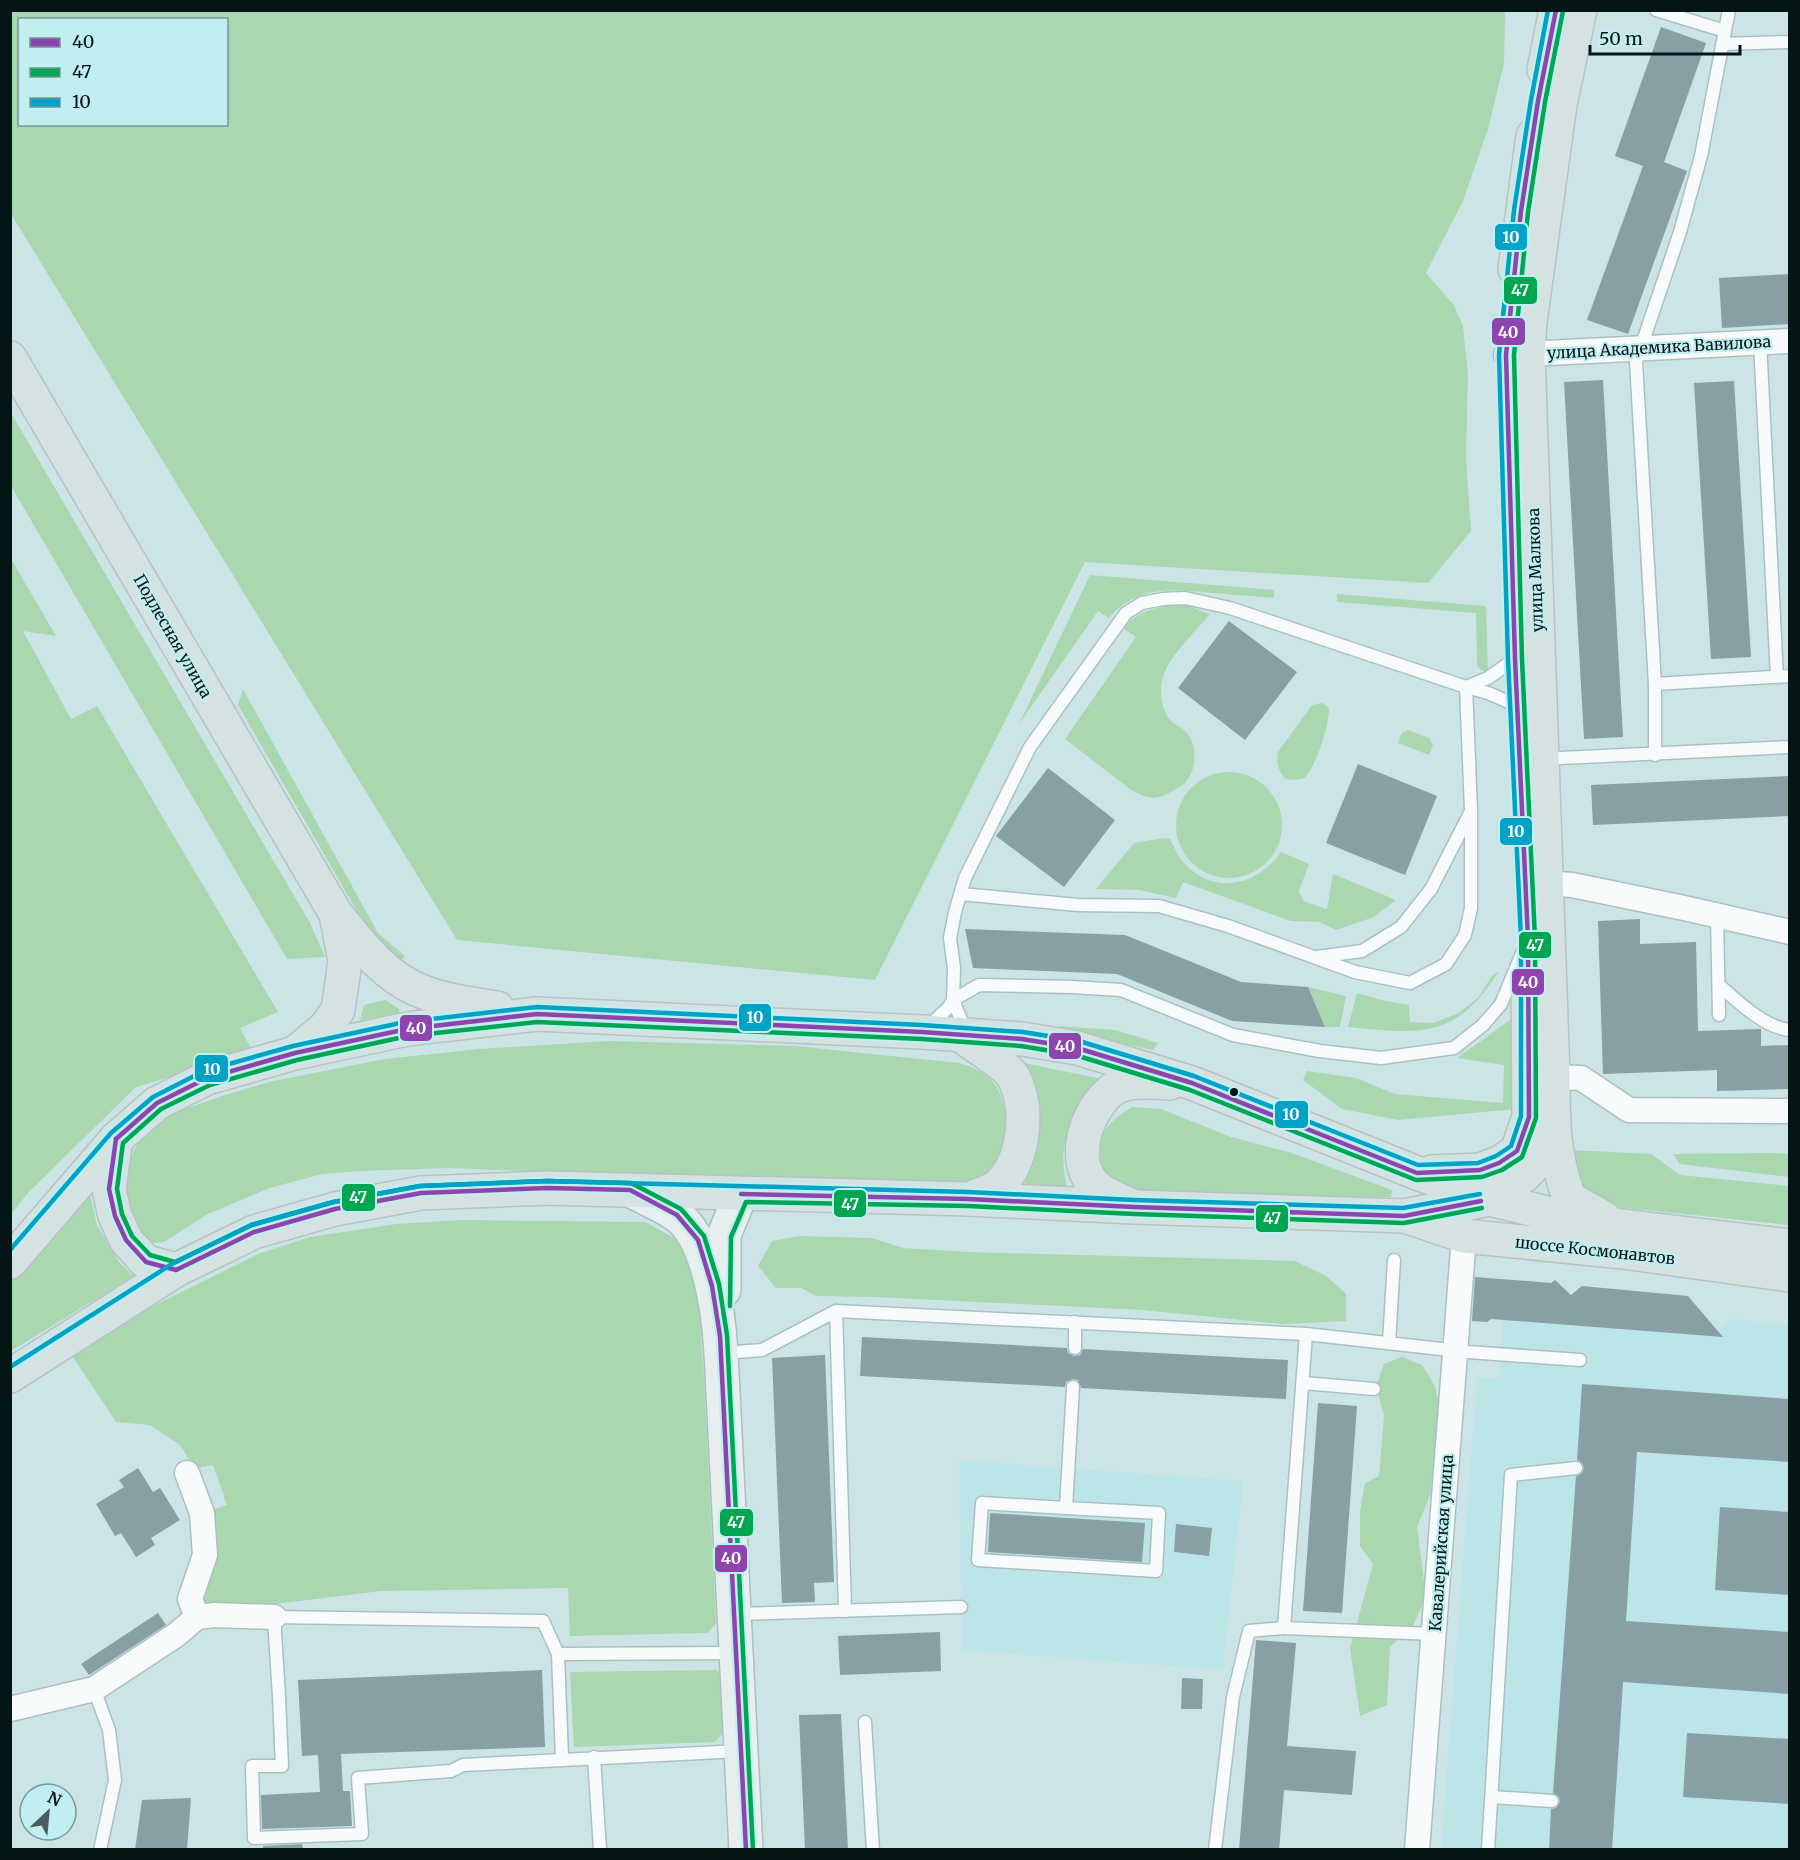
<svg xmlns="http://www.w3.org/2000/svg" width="1800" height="1860" font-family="Merriweather,serif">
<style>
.built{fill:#bce5e7}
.green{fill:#a9d8b0;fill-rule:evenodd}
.building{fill:#879fa5}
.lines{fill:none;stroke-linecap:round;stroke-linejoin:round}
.lane-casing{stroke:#acbfc0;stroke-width:15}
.street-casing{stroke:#acbfc0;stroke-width:27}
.secondary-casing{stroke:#acbfc0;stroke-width:36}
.primary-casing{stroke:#b6c2c3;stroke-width:36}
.lane{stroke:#f7fbfb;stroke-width:12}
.street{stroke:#f7fbfb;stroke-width:24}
.secondary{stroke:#e6efee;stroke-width:33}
.primary{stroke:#d4e3e1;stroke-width:33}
.bus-1-casing{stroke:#c1eef0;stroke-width:9}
.bus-2-casing{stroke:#c1eef0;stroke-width:9}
.bus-3-casing{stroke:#c1eef0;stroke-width:9}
.bus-1{stroke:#8e44ad;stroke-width:4.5}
.bus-2{stroke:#00a651;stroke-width:4.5}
.bus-3{stroke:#00a2c5;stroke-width:4.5}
.bus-dot{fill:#041515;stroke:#c1eef0;stroke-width:2}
.labels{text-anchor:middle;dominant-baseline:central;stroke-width:4.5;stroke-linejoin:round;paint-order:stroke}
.street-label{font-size:16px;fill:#041515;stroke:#c1eef0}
.line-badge{stroke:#c1eef0;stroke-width:2}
.badge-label{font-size:16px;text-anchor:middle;font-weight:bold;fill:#fff}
</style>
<rect width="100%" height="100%" fill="#cce4e6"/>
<g class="built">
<polygon points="1729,1319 1789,1324 1789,1849 1441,1850 1477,1378 1500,1378 1503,1320 1712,1336"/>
<polygon points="959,1460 1243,1481 1223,1670 962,1650"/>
</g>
<g class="green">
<path d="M11,10L1505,11L1504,63L1488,129L1463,201L1426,273L1453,304L1463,326L1468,374L1466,457L1471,531L1428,583L1085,562L875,980L457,940L11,214ZM20,20H226V124H20Z"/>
<polygon points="11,413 310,923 325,957 287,959 11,486"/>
<polygon points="10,557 56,636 23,631 71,719 97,706 278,1012 240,1028 253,1052 136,1087 29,1192 11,1214"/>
<path d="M1090,575L1274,590V598C1254,596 1234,595 1213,593C1172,590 1139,584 1109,618L1098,611L1019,724Z"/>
<polygon points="1337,594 1486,606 1488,672 1481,670 1477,666 1476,613 1337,602"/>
<path d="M1166,606H1188L1210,614C1196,631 1165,660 1162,681C1159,694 1162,711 1171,721C1175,725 1182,727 1186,732C1198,745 1197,770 1185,783C1179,788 1171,792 1165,795C1152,801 1142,796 1130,789L1065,739L1136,637L1123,628C1136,614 1147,610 1166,606Z"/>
<polygon points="243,689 378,933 405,956 397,968 366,927 238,705"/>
<path d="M1322,703L1329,708C1329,728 1317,762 1305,778L1295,780L1285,779C1278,770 1276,763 1278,752L1312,705Z"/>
<polygon points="1408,730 1429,738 1433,745 1429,755 1398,743 1402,733"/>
<circle cx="1229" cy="825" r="53"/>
<path d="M1164,838L1170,839C1174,847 1178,856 1184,863C1214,896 1258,886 1281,852L1309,864L1299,891L1303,901L1327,909L1333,874L1396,900L1374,917L1336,930L1319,922L1291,921L1183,882L1176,898L1139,890L1096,889L1134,843Z"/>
<path d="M1499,971C1456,1040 1421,1034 1348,1027L1357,993L1385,1001L1409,1005L1410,1022L1433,1023L1459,1013L1479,997L1491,977Z"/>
<polygon points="1308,987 1346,996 1340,1027 1325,1027"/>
<polygon points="385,1000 399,1009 399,1014 360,1020 364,1005"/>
<polygon points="1514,1017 1515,1109 1398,1120 1342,1109 1303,1080 1307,1071 1356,1078 1395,1094 1503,1103 1504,1065 1457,1058"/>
<polygon points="1060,1026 1115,1030 1158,1043 1153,1050 1073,1033"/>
<path d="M609,1041L795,1046L959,1063C990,1072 1000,1083 1006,1115C1008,1123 1009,1135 1007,1143C1002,1157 991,1171 984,1184L597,1174L449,1168L361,1171L322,1174L270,1188L208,1214L164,1242L152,1243L138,1231L128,1208L125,1188L128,1163L139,1140L164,1116L225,1095L273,1081L385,1059L479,1049Z"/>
<path d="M1024,1063L1102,1079C1086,1099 1067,1122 1064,1148C1062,1162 1065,1177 1067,1190H1022L1037,1148L1039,1123Z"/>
<path d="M1132,1107L1161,1109L1231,1137L1292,1153L1392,1190L1391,1197L1115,1193L1103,1184C1097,1143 1094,1131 1132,1107Z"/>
<polygon points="1572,1150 1651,1154 1680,1175 1789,1186 1789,1225 1625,1208 1590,1203 1580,1198"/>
<polygon points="1775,1153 1789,1154 1789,1177 1680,1164 1673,1154"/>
<polygon points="88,1185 97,1225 119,1262 134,1276 11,1351 11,1279"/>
<polygon points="462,1220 645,1222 676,1239 696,1265 704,1377 716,1623 708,1633 570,1636 568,1588 381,1591 275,1604 214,1607 201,1603 208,1511 227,1505 213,1465 195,1468 180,1445 150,1425 116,1422 71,1354 137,1314 258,1254 310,1237 396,1224"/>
<polygon points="799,1236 872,1238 903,1248 968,1252 1295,1261 1326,1276 1346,1294 1346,1321 1283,1324 1142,1310 876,1297 816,1296 801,1288 776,1288 758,1266 772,1241"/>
<polygon points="1402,1357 1422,1365 1435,1386 1439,1405 1437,1446 1430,1495 1417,1527 1426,1597 1413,1626 1390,1647 1387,1705 1360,1716 1350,1648 1373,1564 1360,1546 1360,1511 1365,1483 1379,1476 1384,1416 1376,1387 1384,1364"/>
<polygon points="716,1670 719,1673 723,1733 715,1742 574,1747 570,1672"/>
</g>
<g class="building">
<polygon points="1661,27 1706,43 1664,162 1687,171 1628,334 1587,320 1643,166 1615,156"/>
<polygon points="1790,274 1790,324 1722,328 1719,278"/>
<polygon points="1603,380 1623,737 1584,739 1564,382"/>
<polygon points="1734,381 1751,657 1711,659 1694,383"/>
<polygon points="1229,621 1297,672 1245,740 1178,688"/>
<polygon points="1358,764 1437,796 1405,875 1326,843"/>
<polygon points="1048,768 1115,820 1064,887 996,836"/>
<polygon points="1790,776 1790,816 1593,825 1591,785"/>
<polygon points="1640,919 1640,944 1696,942 1698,1031 1761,1029 1761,1046 1790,1045 1790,1089 1717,1091 1717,1070 1603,1074 1598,921"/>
<polygon points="965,929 1125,935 1241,982 1308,987 1325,1027 1232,1021 1117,974 973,968"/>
<polygon points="1475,1277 1551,1283 1555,1280 1571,1295 1582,1286 1688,1296 1723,1337 1491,1319 1487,1322 1472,1321"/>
<polygon points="862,1337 1067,1348 1068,1353 1074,1356 1080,1355 1083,1349 1288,1360 1286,1399 1081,1388 1078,1380 1073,1379 1066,1382 1065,1387 860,1376"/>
<polygon points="825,1355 834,1582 814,1583 815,1602 782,1603 772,1358"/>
<polygon points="1582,1384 1790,1399 1790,1462 1637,1452 1626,1621 1790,1632 1790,1694 1623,1682 1612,1850 1549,1850 1551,1809 1556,1808 1560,1802 1559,1797 1553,1793 1576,1476 1581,1474 1584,1468 1582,1463 1577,1460"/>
<polygon points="1318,1403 1357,1406 1342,1613 1303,1611"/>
<polygon points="138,1468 153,1492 160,1488 180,1520 151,1538 155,1545 136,1557 121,1533 115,1536 96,1504 124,1487 119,1480"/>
<polygon points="1720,1507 1790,1512 1790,1595 1715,1590"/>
<polygon points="990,1513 1145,1523 1142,1562 988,1552"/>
<polygon points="1176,1524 1212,1528 1209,1556 1174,1552"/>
<polygon points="158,1613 166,1625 89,1675 81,1664"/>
<polygon points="940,1632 941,1671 840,1675 838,1636"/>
<polygon points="1256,1640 1296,1643 1287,1746 1356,1751 1352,1795 1284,1790 1279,1850 1239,1850"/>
<polygon points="542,1670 545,1747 341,1754 343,1791 350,1791 352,1826 262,1829 261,1795 320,1792 318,1755 302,1756 298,1680"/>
<polygon points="1182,1678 1203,1679 1202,1709 1181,1709"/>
<polygon points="841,1714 848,1850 805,1850 799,1715"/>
<polygon points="1687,1733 1790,1739 1790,1804 1683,1797"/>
<polygon points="191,1798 187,1850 135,1850 142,1800"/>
<polygon points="302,1844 303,1850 263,1850 263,1846"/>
</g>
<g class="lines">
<defs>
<g id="lane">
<polyline points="1656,10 1725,31"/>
<polyline points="1722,44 1790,42"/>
<polyline points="1760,342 1777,677"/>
<polyline points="1515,659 1488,678 1466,687 1488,693 1518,706"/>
<polyline points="1655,684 1790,676"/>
<polyline points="1655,755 1655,684 1636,362 1680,232 1701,156 1729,10"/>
<polyline points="1520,760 1790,747"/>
<polyline points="1526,884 1546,883"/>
<polyline points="961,894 1078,905 1159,906 1228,926 1355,972 1410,983 1446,964 1465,935 1471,908 1471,810 1466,687 1230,608 1185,598 1163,599 1142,603 1126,613 1030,747 965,878 955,912 950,938 954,968 953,1000 966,1032"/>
<polyline points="1717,915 1719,1015"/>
<polyline points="1317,957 1362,951 1401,927 1431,889 1470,813"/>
<path d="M1719,985C1737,1001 1765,1028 1790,1030"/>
<polyline points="928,1027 949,1007 953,1000 979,985 1072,987 1121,990 1233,1035 1320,1051 1381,1058 1454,1048 1483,1025 1501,1004 1528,939"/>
<polyline points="836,1311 845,1611"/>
<polyline points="1306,1334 1284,1628 1434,1634"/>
<polyline points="1389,1343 1394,1260"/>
<polyline points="1075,1348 1075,1322"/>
<polyline points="723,1353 762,1350 836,1311 1306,1334 1468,1352 1580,1360"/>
<polyline points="1303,1383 1374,1389"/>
<polyline points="1066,1508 982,1503 978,1560 1156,1571 1159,1513 1066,1508 1073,1387"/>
<polyline points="736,1614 961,1607"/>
<polyline points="734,1653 558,1654 543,1621 274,1617 279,1697 282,1766 252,1766 254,1838 362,1834 358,1778 451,1771 463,1765 740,1751"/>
<polyline points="558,1654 562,1758"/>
<polyline points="94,1689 109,1730 115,1780 100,1850"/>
<polyline points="865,1722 873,1850"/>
<polyline points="594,1757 600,1850"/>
<polyline points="1492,1797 1552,1801"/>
<polyline points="1215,1850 1233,1697 1249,1631 1284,1628"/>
<polyline points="1488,1850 1511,1475 1576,1468"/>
</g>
<g id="street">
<polyline points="1506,355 1790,341"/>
<polyline points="1547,883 1572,885 1684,908 1790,932"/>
<polyline points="1553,1077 1581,1078 1629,1110 1790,1111"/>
<polyline points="187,1473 202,1513 205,1555 190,1599 197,1617"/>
<polyline points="10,1709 94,1689 176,1635 197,1617 215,1615 274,1617"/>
<polyline points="1417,1850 1464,1236"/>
</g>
<g id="secondary">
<path d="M630,1190C645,1198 661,1205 675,1214C709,1236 719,1315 721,1353L746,1850"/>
<polyline points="724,1290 724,1235 741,1194"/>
</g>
<g id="primary">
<path d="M1580,10L1560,104L1530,322L1528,354L1553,1077C1553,1123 1553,1153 1569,1198L1604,1218"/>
<polyline points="1544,70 1556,10"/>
<polyline points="1515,269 1533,136"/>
<path d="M10,358L336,914C359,942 382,974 416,989C440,1000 471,1004 497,1008"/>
<path d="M960,1035C971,1043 1009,1067 1014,1078C1029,1108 1025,1158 1001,1183C994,1191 978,1195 968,1199"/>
<polyline points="296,1052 325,1028 338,1010 345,961 337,919"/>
<polyline points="116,1139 109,1189 115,1216 126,1240 146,1262 176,1270"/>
<polyline points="1432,1172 1480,1170 1499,1163 1517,1151 1529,1117 1528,983"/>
<path d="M1132,1206C1121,1201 1108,1196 1099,1189C1067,1165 1086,1107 1115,1088C1129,1079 1153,1082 1170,1083"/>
<polyline points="1405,1216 1464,1236 1623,1252 1790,1275"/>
<polyline points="10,1262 116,1139 157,1103 207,1078 295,1053 407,1029 537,1014 922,1032 1022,1039 1077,1048 1192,1083 1417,1173 1490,1199 1551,1214 1621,1226 1790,1246"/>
<polyline points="10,1376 176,1270 254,1232 335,1209 421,1193 547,1188 968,1199 1134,1207 1404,1216 1490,1199 1525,1175 1542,1156 1553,1134"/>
</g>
</defs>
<use href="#lane" class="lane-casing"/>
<use href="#street" class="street-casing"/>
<use href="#secondary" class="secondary-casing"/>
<use href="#primary" class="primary-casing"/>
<use href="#lane" class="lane"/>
<use href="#street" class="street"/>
<use href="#secondary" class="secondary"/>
<use href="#primary" class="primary"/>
<defs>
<g id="bus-1">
<polyline points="116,1139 157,1103 207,1078 295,1053 407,1029 537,1014 922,1032 1022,1039 1077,1048 1192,1083 1417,1173 1480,1170 1499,1163 1517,1151 1529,1117 1528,939 1515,659 1506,355 1521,211 1538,101 1556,10"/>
<polyline points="116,1139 109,1189 115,1216 126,1240 146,1262 176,1270"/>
<polyline points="741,1194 968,1199 1134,1207 1404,1216 1481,1201"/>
<polyline points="176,1270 254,1232 335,1209 421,1193 547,1188 630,1190 677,1215 698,1240 712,1286 720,1336 746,1850"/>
</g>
<g id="bus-2">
<polyline points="730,1306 731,1237 746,1202 968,1206 1134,1214 1404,1223 1482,1208"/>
<polyline points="753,1850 727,1335 719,1284 704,1236 681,1209 631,1183 547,1181 420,1186 334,1202 252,1225 175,1262 150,1255 132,1236 122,1214 117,1189 123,1143 161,1109 210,1085 297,1060 408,1036 537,1022 922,1039 1021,1046 1075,1055 1190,1090 1416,1180 1482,1177 1502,1170 1522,1157 1536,1118 1535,939 1522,659 1514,355 1528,212 1545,102 1563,11"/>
</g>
<g id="bus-3">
<polyline points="10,1250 111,1133 153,1097 204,1071 293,1046 405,1022 537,1007 922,1025 1023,1032 1079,1041 1194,1076 1418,1165 1478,1163 1496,1156 1511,1146 1521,1116 1521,939 1508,659 1499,355 1514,210 1531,100 1548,10"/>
<polyline points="10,1367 172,1264 251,1225 333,1202 420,1186 547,1181 968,1192 1134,1200 1403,1208 1480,1194"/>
</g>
</defs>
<use href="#bus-1" class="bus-1-casing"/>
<use href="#bus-2" class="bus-2-casing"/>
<use href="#bus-3" class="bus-3-casing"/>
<use href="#bus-1" class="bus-1"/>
<use href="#bus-2" class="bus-2"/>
<use href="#bus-3" class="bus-3"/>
</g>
<circle class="bus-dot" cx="1234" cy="1092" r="5"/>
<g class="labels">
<g class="street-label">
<text transform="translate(1659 347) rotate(-3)">улица Академика Вавилова</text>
<text transform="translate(1535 570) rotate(-92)">улица Малкова</text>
<text transform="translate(173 636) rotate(60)">Подлесная улица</text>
<text transform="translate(1595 1250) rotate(6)">шоссе Космонавтов</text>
<text transform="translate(1441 1543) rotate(-86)">Кавалерийская улица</text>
</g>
</g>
<g class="line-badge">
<rect x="1494" y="223" width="34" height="28" rx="6" fill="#00a2c5"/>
<rect x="1503" y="276" width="35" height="29" rx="6" fill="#00a651"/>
<rect x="1491" y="317" width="35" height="29" rx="6" fill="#8e44ad"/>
<rect x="1499" y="817" width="34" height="29" rx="6" fill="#00a2c5"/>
<rect x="1518" y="931" width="34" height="28" rx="6" fill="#00a651"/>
<rect x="1511" y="968" width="34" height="28" rx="6" fill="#8e44ad"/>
<rect x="738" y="1003" width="34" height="29" rx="6" fill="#00a2c5"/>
<rect x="399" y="1014" width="34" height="28" rx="6" fill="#8e44ad"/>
<rect x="1048" y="1032" width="34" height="28" rx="6" fill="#8e44ad"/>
<rect x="194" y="1054" width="35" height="29" rx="6" fill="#00a2c5"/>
<rect x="1274" y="1100" width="35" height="29" rx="6" fill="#00a2c5"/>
<rect x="341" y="1183" width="35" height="29" rx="6" fill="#00a651"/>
<rect x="833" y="1189" width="34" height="29" rx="6" fill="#00a651"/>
<rect x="1255" y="1204" width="34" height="29" rx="6" fill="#00a651"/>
<rect x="719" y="1508" width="35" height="29" rx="6" fill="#00a651"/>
<rect x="714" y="1544" width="34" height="29" rx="6" fill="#8e44ad"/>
</g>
<g class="badge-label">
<text x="1511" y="243">10</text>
<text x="1520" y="296">47</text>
<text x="1508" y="338">40</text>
<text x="1516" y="837">10</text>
<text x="1535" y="951">47</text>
<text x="1528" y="988">40</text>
<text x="755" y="1023">10</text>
<text x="416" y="1034">40</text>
<text x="1065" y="1052">40</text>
<text x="212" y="1075">10</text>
<text x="1291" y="1120">10</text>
<text x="358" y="1203">47</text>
<text x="850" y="1210">47</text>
<text x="1272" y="1224">47</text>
<text x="736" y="1528">47</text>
<text x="731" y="1564">40</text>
</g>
<rect width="1800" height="1860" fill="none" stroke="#041515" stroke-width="24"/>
<rect x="18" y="18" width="210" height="108" fill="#c1eef0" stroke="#759798" stroke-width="1.5"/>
<rect x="30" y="38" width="30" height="9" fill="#8e44ad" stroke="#759798" stroke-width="1.5"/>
<text x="72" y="48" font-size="18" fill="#041515">40</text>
<rect x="30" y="68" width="30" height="9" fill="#00a651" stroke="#759798" stroke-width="1.5"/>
<text x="72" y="78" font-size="18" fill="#041515">47</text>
<rect x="30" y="98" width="30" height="9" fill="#00a2c5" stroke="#759798" stroke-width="1.5"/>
<text x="72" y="108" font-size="18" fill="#041515">10</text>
<g transform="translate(48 1812) rotate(26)"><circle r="28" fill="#c1eef0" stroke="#759798" stroke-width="1.5"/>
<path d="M0-4.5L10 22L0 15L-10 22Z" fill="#4a5d5e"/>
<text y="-9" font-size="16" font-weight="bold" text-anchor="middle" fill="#041515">N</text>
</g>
<path d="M1590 45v9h150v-9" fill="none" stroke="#041515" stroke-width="3"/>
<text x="1599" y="45" font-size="18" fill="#041515" stroke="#c1eef0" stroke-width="4.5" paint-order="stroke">50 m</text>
</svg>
